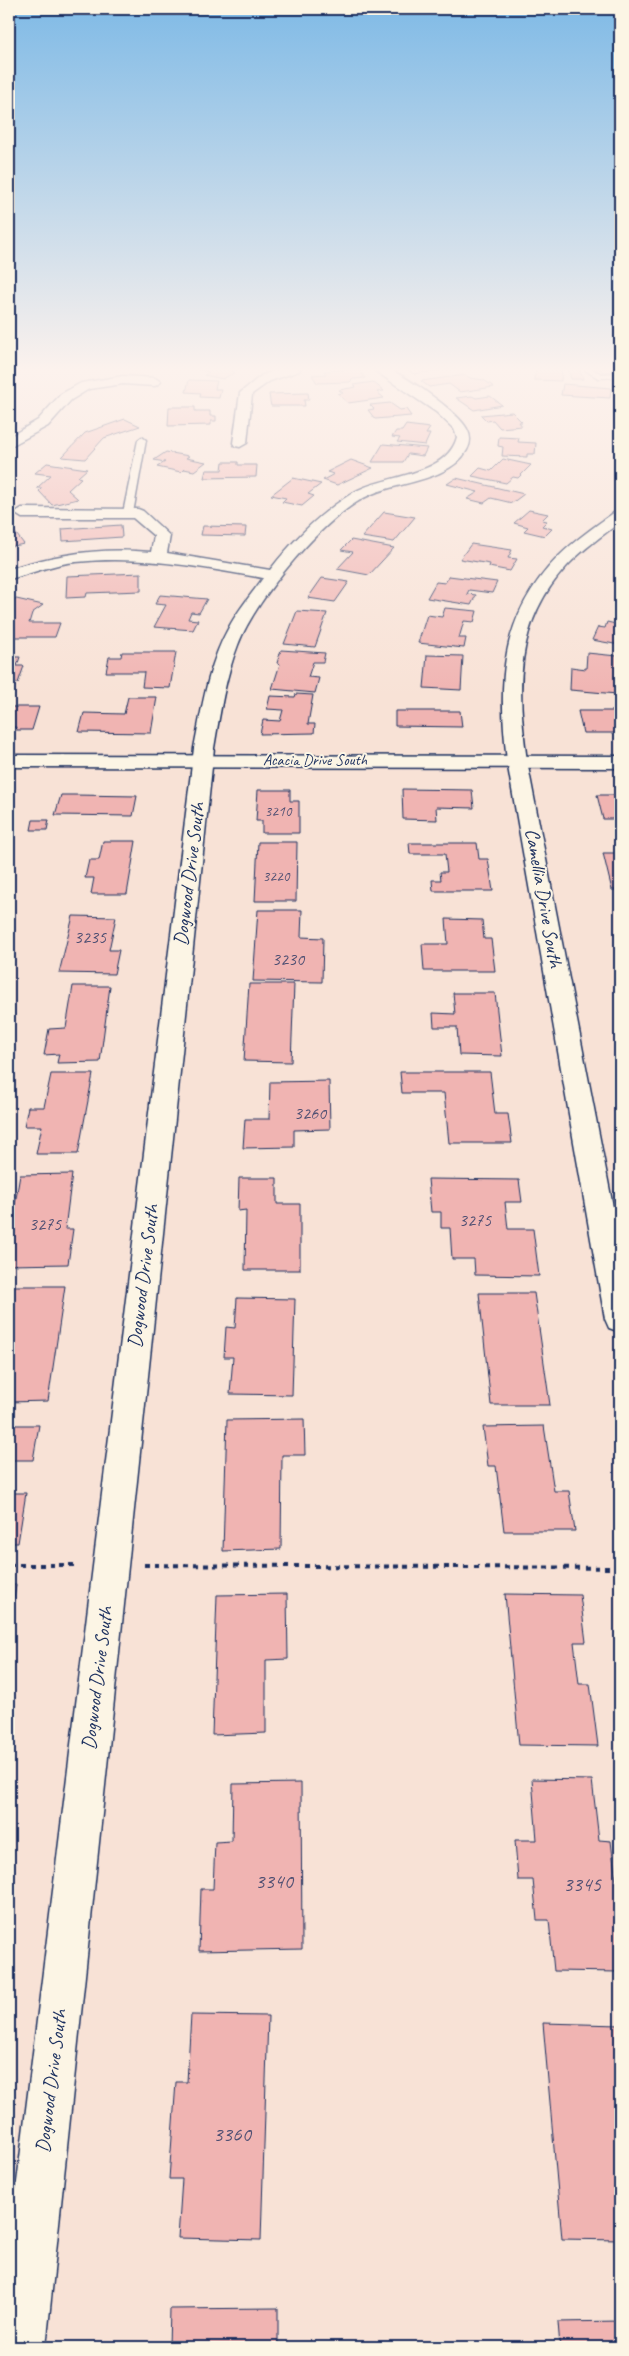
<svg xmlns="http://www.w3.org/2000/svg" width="629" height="2356" font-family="Caveat,sans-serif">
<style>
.building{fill:#f0b4b2;stroke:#1b2f5e}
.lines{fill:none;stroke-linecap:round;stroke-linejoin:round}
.service-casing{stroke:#1b2f5e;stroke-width:3}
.minor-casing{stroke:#1b2f5e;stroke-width:3}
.tertiary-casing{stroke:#1b2f5e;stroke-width:3}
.path{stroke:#1b2f5e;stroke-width:4;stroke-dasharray:5 5;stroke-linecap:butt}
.service{fill:#fcf5e5;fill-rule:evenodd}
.minor{fill:#fcf5e5;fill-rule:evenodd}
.tertiary{fill:#fcf5e5;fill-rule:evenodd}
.labels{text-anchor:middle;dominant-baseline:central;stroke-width:4;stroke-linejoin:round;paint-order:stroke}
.far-number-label{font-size:15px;fill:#505073}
.far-street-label{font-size:16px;fill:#1b2f5e;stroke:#fcf5e5}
.number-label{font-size:18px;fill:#505073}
.street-label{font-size:20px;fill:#1b2f5e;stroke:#fcf5e5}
.near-number-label{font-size:21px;fill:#505073}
</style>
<rect width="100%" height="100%" fill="#f8e2d6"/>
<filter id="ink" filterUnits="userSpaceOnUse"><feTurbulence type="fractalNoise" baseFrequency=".02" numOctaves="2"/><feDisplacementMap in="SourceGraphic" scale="10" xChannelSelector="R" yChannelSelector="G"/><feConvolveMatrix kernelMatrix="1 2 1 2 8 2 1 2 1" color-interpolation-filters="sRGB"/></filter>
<g filter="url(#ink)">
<g class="building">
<polygon points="204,368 238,368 231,371 235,372 223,379 204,375 209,372 199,370"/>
<polygon points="405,368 450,368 451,369 414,374"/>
<polygon points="536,368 562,368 561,381 534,380"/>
<polygon points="568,368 579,368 583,379 571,379"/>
<polygon points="598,368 620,368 620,370 603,372"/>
<polygon points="358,369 365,378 353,379 350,382 317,383 312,375 326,374 324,371"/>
<polygon points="465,375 470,378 484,380 494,387 460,392 449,384 429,387 421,381"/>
<polygon points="189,380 217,381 215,389 221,389 219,398 200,397 201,393 186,392"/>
<polygon points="373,382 384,391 377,392 384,398 348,403 338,394 343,393 339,390 356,387 353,385"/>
<polygon points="563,384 611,388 610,398 561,395"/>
<polygon points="308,393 309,400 304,400 305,406 271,406 270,401 269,394"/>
<polygon points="472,396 476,398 490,396 502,405 474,410 456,398"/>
<polygon points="390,403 400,410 406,409 411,416 375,419 368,410 374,409 370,405"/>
<polygon points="169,407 195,407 195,411 210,411 210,416 216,416 216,421 211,421 211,425 168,426"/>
<polygon points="512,412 522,422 519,422 522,426 500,428 493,420 487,421 481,415"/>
<polygon points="125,419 140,426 104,438 85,459 62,457 85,433"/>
<polygon points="406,425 430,428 426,434 430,434 425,445 397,442 400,438 392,437 396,431 402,431"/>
<polygon points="499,437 519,438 518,442 536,443 535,454 527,454 527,457 502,456 503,447 498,446"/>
<polygon points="383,444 427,448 423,456 408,454 403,462 372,462"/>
<polygon points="166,452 189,456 186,458 206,462 194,471 184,469 181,472 157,467 165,462 154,460"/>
<polygon points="503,459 531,465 518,478 513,477 506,483 472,476 480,468 491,471"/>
<polygon points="351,460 373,468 337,485 323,480 334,474 327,472"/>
<polygon points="223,462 238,462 238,465 257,465 256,477 204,478 206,470 222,470"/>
<polygon points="47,463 87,469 78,477 81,478 68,490 78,499 52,505 39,491 42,488 37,488 51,475 35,473"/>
<polygon points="293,478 321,484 308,494 314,496 302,506 282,502 286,498 271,495"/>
<polygon points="456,478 524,494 512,503 491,498 484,503 467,499 478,492 447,484"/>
<polygon points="529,510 548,514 542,520 547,521 542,526 552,529 545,536 524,531 528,527 514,523"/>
<polygon points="384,512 415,517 394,542 362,537"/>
<polygon points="9,525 24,544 9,547"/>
<polygon points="121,525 122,537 63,541 62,529"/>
<polygon points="203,526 246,527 245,536 201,535"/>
<polygon points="351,540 394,548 369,575 337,569 353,552 341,550"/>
<polygon points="471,544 512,550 508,558 517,559 510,571 489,567 490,564 460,559"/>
<polygon points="141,573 141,591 87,593 86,597 66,598 67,576"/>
<polygon points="449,576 497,582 492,593 469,590 467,594 476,595 471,605 427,598 436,582 445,583"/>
<polygon points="322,578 349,582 335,602 308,598"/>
<polygon points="160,595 207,599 199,613 191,612 188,619 198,620 193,630 154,627 166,605 155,604"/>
<polygon points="12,598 43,605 32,613 29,623 60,623 55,637 9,637 9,601"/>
<polygon points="445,608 477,611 474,622 464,621 459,638 466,638 464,648 418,643 427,615 442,617"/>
<polygon points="297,611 327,613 315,647 284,644"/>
<polygon points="607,622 620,625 620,645 592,640 598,627 605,628"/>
<polygon points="281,650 325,653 323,662 313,662 308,677 319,678 315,693 272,689 280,664 277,663"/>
<polygon points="9,652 14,652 12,657 20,657 17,666 24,666 18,683 9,683"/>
<polygon points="122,652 176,652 170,688 142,687 144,672 106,672 109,657 121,657"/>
<polygon points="587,653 617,656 617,694 570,690 571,667 586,669"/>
<polygon points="427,655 463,656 461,690 424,688"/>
<polygon points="296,694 313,695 308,724 315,724 314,733 260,734 263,720 280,721 283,710 267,709 270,696 295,697"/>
<polygon points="128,697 157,697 151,733 79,732 84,713 124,714"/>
<polygon points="9,707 39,707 32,730 15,730 16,727 9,727"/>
<polygon points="395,711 460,711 462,727 395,726"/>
<polygon points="578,711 620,711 620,733 583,733"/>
<polygon points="617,788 620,788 620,819 603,819 597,795 619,795"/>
<polygon points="402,789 472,790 474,808 436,807 437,820 403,819"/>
<polygon points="258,790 290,790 290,801 299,801 299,833 262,833 262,821 256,821"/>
<polygon points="61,795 74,795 137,796 133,816 55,815"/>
<polygon points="33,820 49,820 47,830 31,830"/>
<polygon points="103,841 136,841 127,894 91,894 94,878 85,878 89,860 99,860"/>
<polygon points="258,842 297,842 296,901 255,901"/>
<polygon points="409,843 477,843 479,859 488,859 493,891 433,891 432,880 441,880 440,872 447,872 445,854 410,854"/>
<polygon points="603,853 620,853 620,890 612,890"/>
<polygon points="258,910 302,910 301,937 323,938 322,982 253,981"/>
<polygon points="73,916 116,917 109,950 119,950 114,974 59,973"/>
<polygon points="446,919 482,920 484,939 491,939 495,971 424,971 422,944 448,944"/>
<polygon points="249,984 294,984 291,1062 244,1061"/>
<polygon points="73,986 110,986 100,1062 57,1063 59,1054 44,1055 49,1029 66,1028"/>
<polygon points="453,993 495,993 502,1056 459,1055 457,1027 434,1027 433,1013 455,1014"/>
<polygon points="400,1072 490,1072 495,1114 508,1114 512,1143 449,1143 444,1093 402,1093"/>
<polygon points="51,1074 93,1074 78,1154 36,1154 42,1126 24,1126 28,1107 44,1107"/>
<polygon points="329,1081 330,1129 294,1130 294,1147 243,1148 245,1119 269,1119 270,1082"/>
<polygon points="72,1174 65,1229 73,1229 68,1264 9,1265 9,1239 20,1175"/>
<polygon points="239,1178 277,1178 277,1204 300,1204 300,1270 245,1270 246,1210 238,1211"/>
<polygon points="428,1179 519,1180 522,1202 505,1202 508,1229 533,1229 539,1276 475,1275 474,1259 452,1259 450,1228 441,1228 441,1212 431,1212"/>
<polygon points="9,1286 65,1286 48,1401 9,1402"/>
<polygon points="479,1293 534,1293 550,1405 491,1405"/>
<polygon points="237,1298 295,1299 292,1395 230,1394 233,1357 224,1357 226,1327 235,1328"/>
<polygon points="304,1419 305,1455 282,1455 281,1549 223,1551 227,1420"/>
<polygon points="9,1425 39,1425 33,1460 13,1460 9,1485"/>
<polygon points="544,1426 554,1491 569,1491 575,1531 504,1531 496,1466 488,1466 483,1427"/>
<polygon points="9,1493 26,1493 18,1543 9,1543"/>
<polygon points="9,1585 16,1585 9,1634"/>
<polygon points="287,1594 288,1659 266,1660 266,1733 212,1735 217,1595"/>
<polygon points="505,1594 580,1595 586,1642 574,1642 579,1684 590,1684 598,1746 519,1745"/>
<polygon points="532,1779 592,1780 599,1840 611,1841 620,1915 620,1972 554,1971 549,1920 537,1920 533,1880 518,1880 515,1840 537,1840"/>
<polygon points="301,1783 302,1949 199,1951 201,1889 213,1889 215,1842 232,1841 233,1784"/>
<polygon points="191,2015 268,2016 261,2240 178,2238 182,2179 169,2179 176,2082 187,2082"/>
<polygon points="543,2023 620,2025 620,2240 562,2239"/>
<polygon points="278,2308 278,2347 169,2347 170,2309"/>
<polygon points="620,2321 620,2347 560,2347 558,2322"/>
</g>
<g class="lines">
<defs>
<g id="service">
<polygon points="582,368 590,368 602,374 620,373 620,377 598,378"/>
<polygon points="142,437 146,440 133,513 128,516 123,513 138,440"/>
</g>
<g id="minor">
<polygon points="284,368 301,368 299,371 270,381 252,394 247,443 240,447 235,446 233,443 240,393 262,375"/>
<path d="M371,368C375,367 382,367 386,368C403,374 459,412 467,429C471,436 471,443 467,450C451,480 400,482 372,494C326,513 256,598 238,645C225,678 220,713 214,748L46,2347H9V2247L194,748C202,708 208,665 228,629C237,611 251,595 263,578C202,567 139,555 76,562C52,564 31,574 9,579V569C55,554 102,547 151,552L154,536L133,518H22L14,513L22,508L138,509L143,511L170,536L167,553L270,570C293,540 319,514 351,494C382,474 446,478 457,437L454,429L436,412Z"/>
<polygon points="123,376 155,378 161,382 155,386 123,384 89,389 71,400 48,426 9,447 9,437 38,420 61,394 81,383"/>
<path d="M620,511V522C602,536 583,549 567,566C514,623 517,689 527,761L620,1243V1332L609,1328L605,1319L507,761C498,683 499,617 558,557C575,540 595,526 615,512Z"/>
</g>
<polygon id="tertiary" points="9,755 620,756 620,768 9,767"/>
</defs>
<use href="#service" class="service-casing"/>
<use href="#minor" class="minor-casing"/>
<use href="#tertiary" class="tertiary-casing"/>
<g class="path">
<polyline points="9,1565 78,1565"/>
<polyline points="144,1565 620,1568"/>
</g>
<use href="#service" class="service"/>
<use href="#minor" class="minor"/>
<use href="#tertiary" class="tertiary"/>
</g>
</g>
<linearGradient id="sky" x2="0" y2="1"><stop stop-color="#7fbae6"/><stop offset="0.53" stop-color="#fcf2ed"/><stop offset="1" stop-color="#fcf2ed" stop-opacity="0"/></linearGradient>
<rect width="629" height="697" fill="url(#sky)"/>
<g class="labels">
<g class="far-number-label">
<text x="278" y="811">3210</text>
<text x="276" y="876">3220</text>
</g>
<g class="far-street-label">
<text x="315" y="760">Acacia Drive South</text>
</g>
<g class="number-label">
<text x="90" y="937">3235</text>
<text x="288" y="959">3230</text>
<text x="310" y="1113">3260</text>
<text x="475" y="1220">3275</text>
<text x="45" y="1224">3275</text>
</g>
<g class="street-label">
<text transform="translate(189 874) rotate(-83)">Dogwood Drive South</text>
<text transform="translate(544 898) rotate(80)">Camellia Drive South</text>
<text transform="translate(143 1276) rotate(-83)">Dogwood Drive South</text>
<text transform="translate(97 1678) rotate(-83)">Dogwood Drive South</text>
<text transform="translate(51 2081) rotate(-83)">Dogwood Drive South</text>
</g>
<g class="near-number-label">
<text x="274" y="1881">3340</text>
<text x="582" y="1884">3345</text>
<text x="232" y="2134">3360</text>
</g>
</g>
<rect width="629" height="2356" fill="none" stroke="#fcf5e5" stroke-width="30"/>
<rect x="15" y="15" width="599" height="2326" fill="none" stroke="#1b2f5e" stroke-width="2" filter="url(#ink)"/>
</svg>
